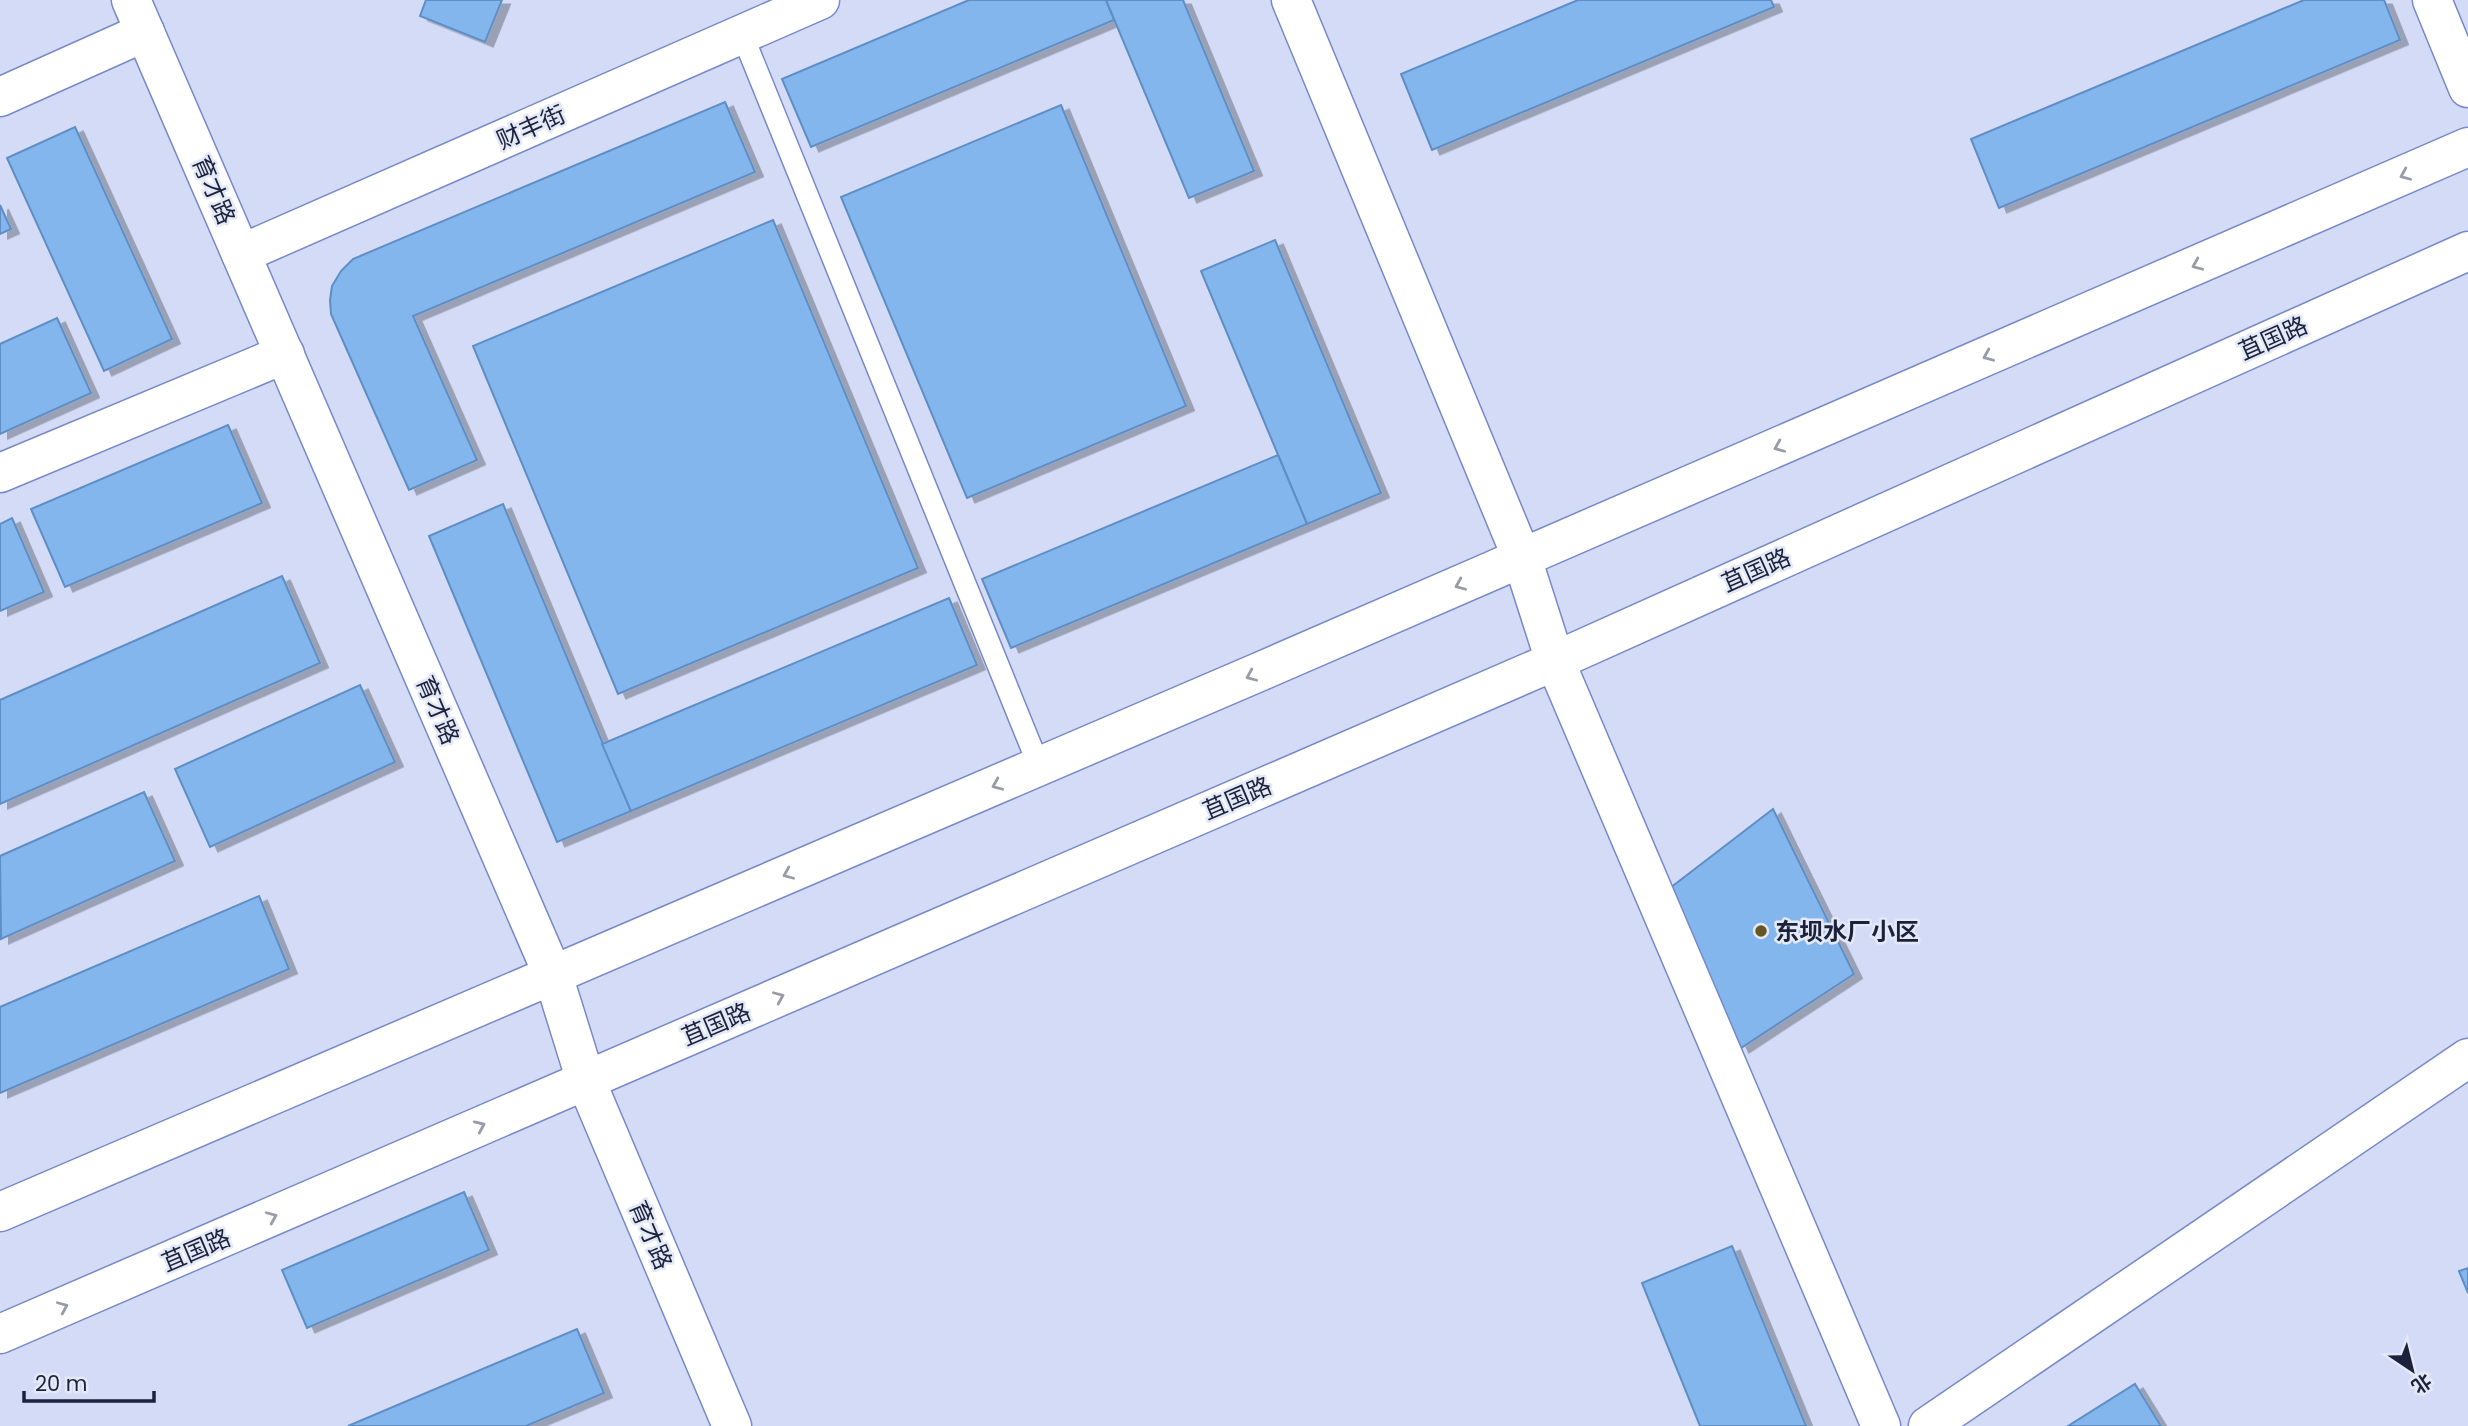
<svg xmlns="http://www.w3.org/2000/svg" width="2468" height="1426" font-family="Poppins,'Noto Sans SC',sans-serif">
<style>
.building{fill:#84b6ee;stroke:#5e8ec4;stroke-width:2;filter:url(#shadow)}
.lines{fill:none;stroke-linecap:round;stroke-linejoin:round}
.service-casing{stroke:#7889c8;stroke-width:24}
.minor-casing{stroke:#7889c8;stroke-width:41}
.secondary-casing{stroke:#7889c8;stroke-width:41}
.service{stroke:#fff;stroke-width:21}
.minor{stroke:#fff;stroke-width:38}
.secondary{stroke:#fff;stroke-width:38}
.oneway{stroke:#999ca7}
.poi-dot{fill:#675724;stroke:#e4e9f7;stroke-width:2.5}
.labels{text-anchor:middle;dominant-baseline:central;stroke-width:5;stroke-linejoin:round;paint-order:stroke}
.street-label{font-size:24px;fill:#1c223b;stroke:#e4e9f7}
.poi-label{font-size:24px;font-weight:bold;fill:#1c223b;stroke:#e4e9f7;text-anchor:start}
</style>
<defs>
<filter id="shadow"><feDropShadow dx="8" dy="4.5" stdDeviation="0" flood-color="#0004"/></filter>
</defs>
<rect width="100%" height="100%" fill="#d3dbf7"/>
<g class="building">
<polygon points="426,0 502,0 485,42 420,16"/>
<polygon points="969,0 1106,0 1114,20 811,147 782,79"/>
<polygon points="1106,0 1183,0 1254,171 1189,198"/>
<polygon points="1578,0 1771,0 1774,7 1432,150 1401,74"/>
<polygon points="2304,0 2384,0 2400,40 1999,208 1971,139"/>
<polygon points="725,102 755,172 413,316 477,460 409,490 331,314 330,300 332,286 341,271 353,259"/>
<polygon points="1061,105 1186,406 967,498 841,197"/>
<polygon points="75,127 172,339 104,371 7,158"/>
<polygon points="0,205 11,229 0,234"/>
<polygon points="773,220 918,568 618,694 473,346"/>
<polygon points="1275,240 1381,493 1307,524 1201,271"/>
<polygon points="57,318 91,393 0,434 0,344"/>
<polygon points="228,425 262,503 65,587 31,509"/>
<polygon points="1278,455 1307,524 1011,648 982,579"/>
<polygon points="503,504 631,811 557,842 429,536"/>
<polygon points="12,518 44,592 0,611 0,524"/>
<polygon points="282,576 320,663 0,804 0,700"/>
<polygon points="949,598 977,665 631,811 602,744"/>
<polygon points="360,685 395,762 210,847 175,769"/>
<polygon points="144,792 175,861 1,939 0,856"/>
<polygon points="1773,809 1854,974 1741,1048 1670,888"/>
<polygon points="259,896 289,969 0,1093 0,1007"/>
<polygon points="464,1192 489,1250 307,1328 282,1270"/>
<polygon points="1732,1246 1806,1426 1700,1426 1642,1283"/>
<polygon points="2468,1268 2468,1293 2459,1271"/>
<polygon points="577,1329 604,1393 526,1426 348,1426"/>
<polygon points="2135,1384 2161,1426 2068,1426"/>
</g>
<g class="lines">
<defs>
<polyline id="service" points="742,34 1039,766"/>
<g id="minor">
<polyline points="131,0 553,975 586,1081 732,1426"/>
<polyline points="1291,0 1522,558 1555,661 1881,1426"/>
<polyline points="2432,0 2468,88"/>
<polyline points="0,97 145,32"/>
<polyline points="241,254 820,0"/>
<polyline points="0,473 285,354"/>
<polyline points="1928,1426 2468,1058"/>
</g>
<g id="secondary">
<polyline points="0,1212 1259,672 2468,147"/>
<polyline points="0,1334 1555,661 2468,251"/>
</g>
</defs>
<use href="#service" class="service-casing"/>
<use href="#minor" class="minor-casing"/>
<use href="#secondary" class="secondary-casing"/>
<use href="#service" class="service"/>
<use href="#minor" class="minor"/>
<use href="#secondary" class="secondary"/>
</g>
<defs><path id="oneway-chevron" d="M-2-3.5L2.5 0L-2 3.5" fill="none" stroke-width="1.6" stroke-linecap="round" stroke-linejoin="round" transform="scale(1.75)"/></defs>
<g class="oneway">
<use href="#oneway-chevron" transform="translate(2405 175) rotate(157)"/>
<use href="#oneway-chevron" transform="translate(2197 265) rotate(157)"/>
<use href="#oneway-chevron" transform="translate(1988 356) rotate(157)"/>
<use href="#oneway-chevron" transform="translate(1779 447) rotate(157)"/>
<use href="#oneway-chevron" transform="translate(1460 585) rotate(157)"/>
<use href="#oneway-chevron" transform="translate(1251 676) rotate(157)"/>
<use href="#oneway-chevron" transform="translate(997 785) rotate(157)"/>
<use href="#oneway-chevron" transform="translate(788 874) rotate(157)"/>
<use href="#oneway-chevron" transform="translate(779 997) rotate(-23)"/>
<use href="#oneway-chevron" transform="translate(480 1126) rotate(-24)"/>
<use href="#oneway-chevron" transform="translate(272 1217) rotate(-23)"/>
<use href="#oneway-chevron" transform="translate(63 1307) rotate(-23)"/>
</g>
<circle class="poi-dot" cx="1761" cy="931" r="7"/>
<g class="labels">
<g class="street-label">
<text transform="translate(531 127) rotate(-24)">财丰街</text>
<text transform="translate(214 190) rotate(67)">育才路</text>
<text transform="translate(2273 338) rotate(-24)">苴国路</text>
<text transform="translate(1756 570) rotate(-24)">苴国路</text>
<text transform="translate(438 710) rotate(67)">育才路</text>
<text transform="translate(1237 798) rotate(-23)">苴国路</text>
<text transform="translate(716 1024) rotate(-23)">苴国路</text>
<text transform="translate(651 1235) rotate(67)">育才路</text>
<text transform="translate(196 1250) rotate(-23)">苴国路</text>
</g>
<g class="poi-label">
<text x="1775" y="931">东坝水厂小区</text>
</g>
</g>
<g transform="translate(2412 1370) rotate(145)" stroke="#e4e9f7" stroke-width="5" paint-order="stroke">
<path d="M0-5L12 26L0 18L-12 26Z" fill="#1c223b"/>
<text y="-10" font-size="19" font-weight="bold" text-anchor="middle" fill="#1c223b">北</text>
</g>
<path d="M24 1391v10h130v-10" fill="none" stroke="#1c223b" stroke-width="3.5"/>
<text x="35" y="1391" font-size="21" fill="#1c223b" stroke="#e4e9f7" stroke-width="5" paint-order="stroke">20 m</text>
</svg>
